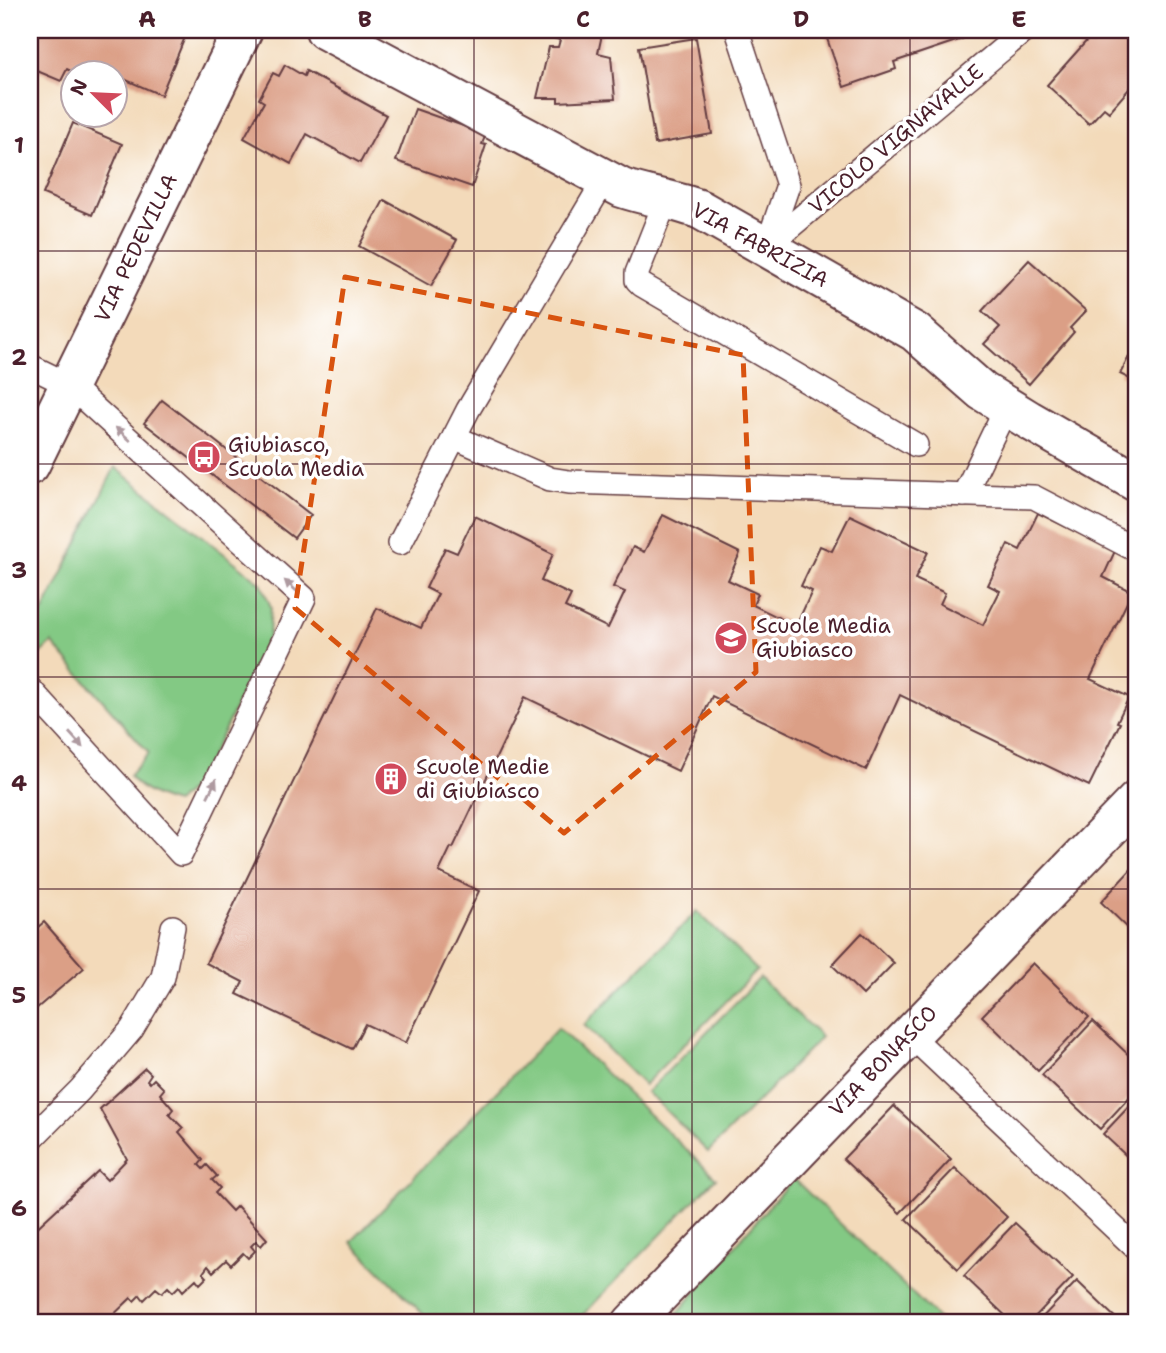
<svg xmlns="http://www.w3.org/2000/svg" width="1166" height="1353" font-family="'Shantell Sans',sans-serif">
<style>
.green{fill:#83c984;stroke:#667458;stroke-width:2}
.building{fill:#db9f86}
.lines{fill:none;stroke-linecap:round;stroke-linejoin:round}
.lane-casing{stroke:#633b40;stroke-width:26}
.street-casing{stroke:#633b40;stroke-width:42}
.lane{stroke:#fff;stroke-width:23}
.street{stroke:#fff;stroke-width:38}
.oneway{fill:#ae9aa0}
.marked{fill:none;stroke:#d8530f;stroke-width:5;stroke-dasharray:14 9;stroke-linejoin:round}
.grid{fill:none;stroke:#4a1f2b;stroke-width:2;stroke-opacity:0.55}
.labels{text-anchor:middle;dominant-baseline:central;stroke-width:7;stroke-linejoin:round;paint-order:stroke}
.street-label{font-size:21px;fill:#4a1f2b;stroke:#fff}
.poi-label{font-size:21px;fill:#4a1f2b;stroke:#fff;text-anchor:start}
.neatline{fill:none;stroke:#4a1f2b;stroke-width:2.5}
.grid-label{font-size:23px;text-anchor:middle;font-weight:bold;fill:#4a1f2b}
</style>
<rect width="100%" height="100%" fill="#fff"/>
<filter id="ink" filterUnits="userSpaceOnUse"><feTurbulence type="fractalNoise" baseFrequency=".0143" numOctaves="2"/><feDisplacementMap in="SourceGraphic" scale="14" xChannelSelector="R" yChannelSelector="G"/><feConvolveMatrix kernelMatrix="1 2 1 2 8 2 1 2 1" color-interpolation-filters="sRGB"/></filter>
<filter id="wash" filterUnits="userSpaceOnUse"><feTurbulence type="fractalNoise" baseFrequency=".00686" numOctaves="4" result="noise"/><feDisplacementMap in="SourceGraphic" scale="28" xChannelSelector="R" yChannelSelector="G"/><feGaussianBlur stdDeviation="1.57" result="paint"/><feColorMatrix in="noise" values="0 0 0 0 0 0 0 0 0 0 0 0 0 0 0 0 0 1.4 0 .05"/><feComposite in="paint" operator="in"/></filter>
<g filter="url(#wash)">
<rect width="100%" height="100%" fill="#f3daba"/>
<g class="green">
<path d="M115,467L261,583L271,607L269,637L225,729L196,784L176,803C157,798 142,791 129,776L149,753L52,643L30,664V639Z"/>
<polygon points="697,911 757,970 644,1085 584,1025"/>
<polygon points="760,978 821,1037 708,1152 647,1092"/>
<polygon points="558,1028 716,1178 575,1323 432,1323 351,1242"/>
<polygon points="793,1178 943,1323 669,1323"/>
</g>
<g id="blocks">
<g class="building">
<polygon points="35,30 188,30 161,95 124,79 119,91 116,89 116,74 77,74 67,69 61,81 30,68 30,51 35,38 32,37"/>
<polygon points="552,30 603,30 598,53 611,56 615,99 558,102 558,98 537,98 549,47 558,47 560,40 550,37"/>
<polygon points="824,30 959,30 962,39 894,62 896,69 844,87"/>
<polygon points="1101,30 1136,30 1136,81 1109,112 1104,108 1089,124 1047,85 1090,37 1093,40"/>
<polygon points="696,38 712,134 655,144 639,47"/>
<polygon points="285,65 304,76 306,71 386,115 360,163 307,134 291,164 244,138 264,102 259,99 273,73 279,76"/>
<polygon points="415,109 486,134 482,144 486,145 472,187 396,161"/>
<polygon points="73,123 122,144 92,215 43,194"/>
<polygon points="384,200 457,240 431,286 359,246"/>
<polygon points="1029,260 1086,311 1070,328 1074,332 1029,384 984,344 1000,327 982,311"/>
<polygon points="1136,343 1136,382 1120,374"/>
<polygon points="162,400 311,515 294,538 144,423"/>
<polygon points="1038,513 1115,551 1103,577 1132,592 1090,679 1129,697 1117,722 1120,723 1089,786 900,695 866,770 712,696 678,771 525,697 453,848 451,847 439,872 479,891 406,1043 365,1024 352,1049 237,994 243,982 206,963 377,608 421,628 438,594 426,588 445,548 457,553 475,516 553,554 541,581 571,595 565,607 608,628 625,592 613,587 633,547 644,552 663,515 740,553 728,580 758,594 753,605 796,626 812,591 801,586 820,546 832,551 850,515 928,552 915,579 945,593 940,604 983,625 1000,591 988,585 1008,544 1020,550"/>
<polygon points="1136,864 1136,936 1101,902"/>
<polygon points="44,922 84,968 30,1014 30,934"/>
<polygon points="862,933 894,963 863,995 832,965"/>
<polygon points="1033,963 1089,1017 1038,1071 982,1016"/>
<polygon points="1093,1021 1136,1062 1136,1090 1100,1129 1042,1075"/>
<polygon points="145,1068 151,1074 147,1080 150,1083 154,1079 164,1089 160,1094 173,1109 169,1114 183,1128 179,1132 203,1160 199,1165 203,1169 207,1165 217,1176 212,1180 220,1188 215,1193 232,1211 237,1206 267,1239 261,1246 256,1241 251,1246 255,1251 248,1258 243,1253 231,1265 226,1260 213,1272 208,1266 203,1273 207,1277 200,1284 196,1279 183,1291 179,1286 173,1292 168,1287 162,1293 156,1288 144,1300 140,1295 134,1301 131,1298 105,1323 30,1323 30,1234 98,1171 107,1180 127,1159 100,1109"/>
<polygon points="1136,1099 1136,1165 1103,1134"/>
<polygon points="894,1106 951,1159 900,1213 843,1159"/>
<polygon points="955,1168 1007,1217 958,1269 906,1219"/>
<polygon points="1015,1223 1073,1277 1029,1323 1013,1323 964,1276"/>
<polygon points="1077,1281 1104,1307 1121,1323 1037,1323"/>
</g>
</g>
</g>
<g filter="url(#ink)">
<use href="#blocks" fill-opacity="0" stroke="#633b40" stroke-width="2"/>
<g class="lines">
<defs>
<g id="lane">
<polyline points="737,30 788,185 767,246"/>
<polyline points="666,200 637,273 637,280 642,285 916,445"/>
<polyline points="766,247 1025,30"/>
<polyline points="30,366 69,385 304,598 181,854 30,689"/>
<polyline points="454,437 550,479 569,482 1034,497 1136,550"/>
<polyline points="964,495 1007,406"/>
<polyline points="400,543 468,410 605,179"/>
<polyline points="909,1034 1136,1248"/>
<polyline points="30,1140 80,1090 132,1029 163,977 173,927"/>
</g>
<g id="street">
<path d="M325,30L622,188C648,197 676,200 701,210L915,332L982,391L1029,420L1136,482"/>
<polyline points="30,465 243,30"/>
<polyline points="632,1323 1136,801"/>
</g>
</defs>
<use href="#lane" class="lane-casing"/>
<use href="#street" class="street-casing"/>
<use href="#lane" class="lane"/>
<use href="#street" class="street"/>
</g>
<defs><path id="oneway-solid" d="M-6-.8H1V-3.2L6.5 0L1 3.2V.8H-6Z" transform="scale(1.75)"/></defs>
<g class="oneway">
<use href="#oneway-solid" transform="translate(123 434) rotate(-138)"/>
<use href="#oneway-solid" transform="translate(292 587) rotate(-138)"/>
<use href="#oneway-solid" transform="translate(76 740) rotate(48)"/>
<use href="#oneway-solid" transform="translate(212 788) rotate(-64)"/>
</g>
</g>
<path class="marked" d="M345,277L743,355L756,672L564,833L295,608Z"/>
<path class="grid" d="M256,30V1323M474,30V1323M692,30V1323M910,30V1323M30,251H1136M30,464H1136M30,677H1136M30,889H1136M30,1102H1136"/>
<defs>
<symbol id="bus-disc" viewBox="-11 -11 22 22"><circle r="9.5" fill="#d1495b" stroke="#fff"/><path d="M-5-6H5V4H4V6H2V4H-2V6H-4V4H-5ZM-3.5-4V0h7V-4ZM-3.5 1.2v1.5H-2V1.2ZM2 1.2v1.5H3.5V1.2Z" fill="#fff"/></symbol>
<symbol id="school-disc" viewBox="-11 -11 22 22"><circle r="9.5" fill="#d1495b" stroke="#fff"/><path d="M0-5L7-2L0 1L-7-2ZM-4 1L0 2.5L4 1V4Q0 6-4 4Z" fill="#fff"/></symbol>
<symbol id="building-disc" viewBox="-11 -11 22 22"><circle r="9.5" fill="#d1495b" stroke="#fff"/><path d="M-4-6H4V6H1V3H-1V6H-4ZM-2.5-4.3h1.7v1.8h-1.7ZM.8-4.3h1.7v1.8H.8ZM-2.5-1h1.7V.8h-1.7ZM.8-1h1.7V.8H.8Z" fill="#fff"/></symbol>
</defs>
<g fill-rule="evenodd">
<use href="#bus-disc" x="185" y="438" width="38" height="38"/>
<use href="#school-disc" x="712" y="619" width="38" height="38"/>
<use href="#building-disc" x="372" y="760" width="38" height="38"/>
</g>
<g class="labels">
<g class="street-label">
<text transform="translate(896 139) rotate(-40)">VICOLO VIGNAVALLE</text>
<text transform="translate(760 245) rotate(29)">VIA FABRIZIA</text>
<text transform="translate(136 248) rotate(-64)">VIA PEDEVILLA</text>
<text transform="translate(883 1061) rotate(-46)">VIA BONASCO</text>
</g>
<g class="poi-label">
<text x="228" y="445">Giubiasco,<tspan x="228" dy="24">Scuola Media</tspan></text>
<text x="756" y="626">Scuole Media<tspan x="756" dy="24">Giubiasco</tspan></text>
<text x="416" y="767">Scuole Medie<tspan x="416" dy="24">di Giubiasco</tspan></text>
</g>
</g>
<rect width="1166" height="1353" fill="none" stroke="#fff" stroke-width="77"/>
<g transform="translate(94 94) rotate(294)"><circle r="33" fill="#ffffff" stroke="#b7a5aa" stroke-width="2"/>
<path d="M0-5L12 26L0 18L-12 26Z" fill="#d1495b"/>
<text y="-10" font-size="19" font-weight="bold" text-anchor="middle" fill="#4a1f2b">N</text>
</g>
<rect x="38" y="38" width="1090" height="1276" class="neatline"/>
<g class="grid-label">
<text x="147" y="27">A</text>
<text x="365" y="27">B</text>
<text x="583" y="27">C</text>
<text x="801" y="27">D</text>
<text x="1019" y="27">E</text>
<text x="19" y="153">1</text>
<text x="19" y="365">2</text>
<text x="19" y="578">3</text>
<text x="19" y="791">4</text>
<text x="19" y="1003">5</text>
<text x="19" y="1216">6</text>
</g>
</svg>
